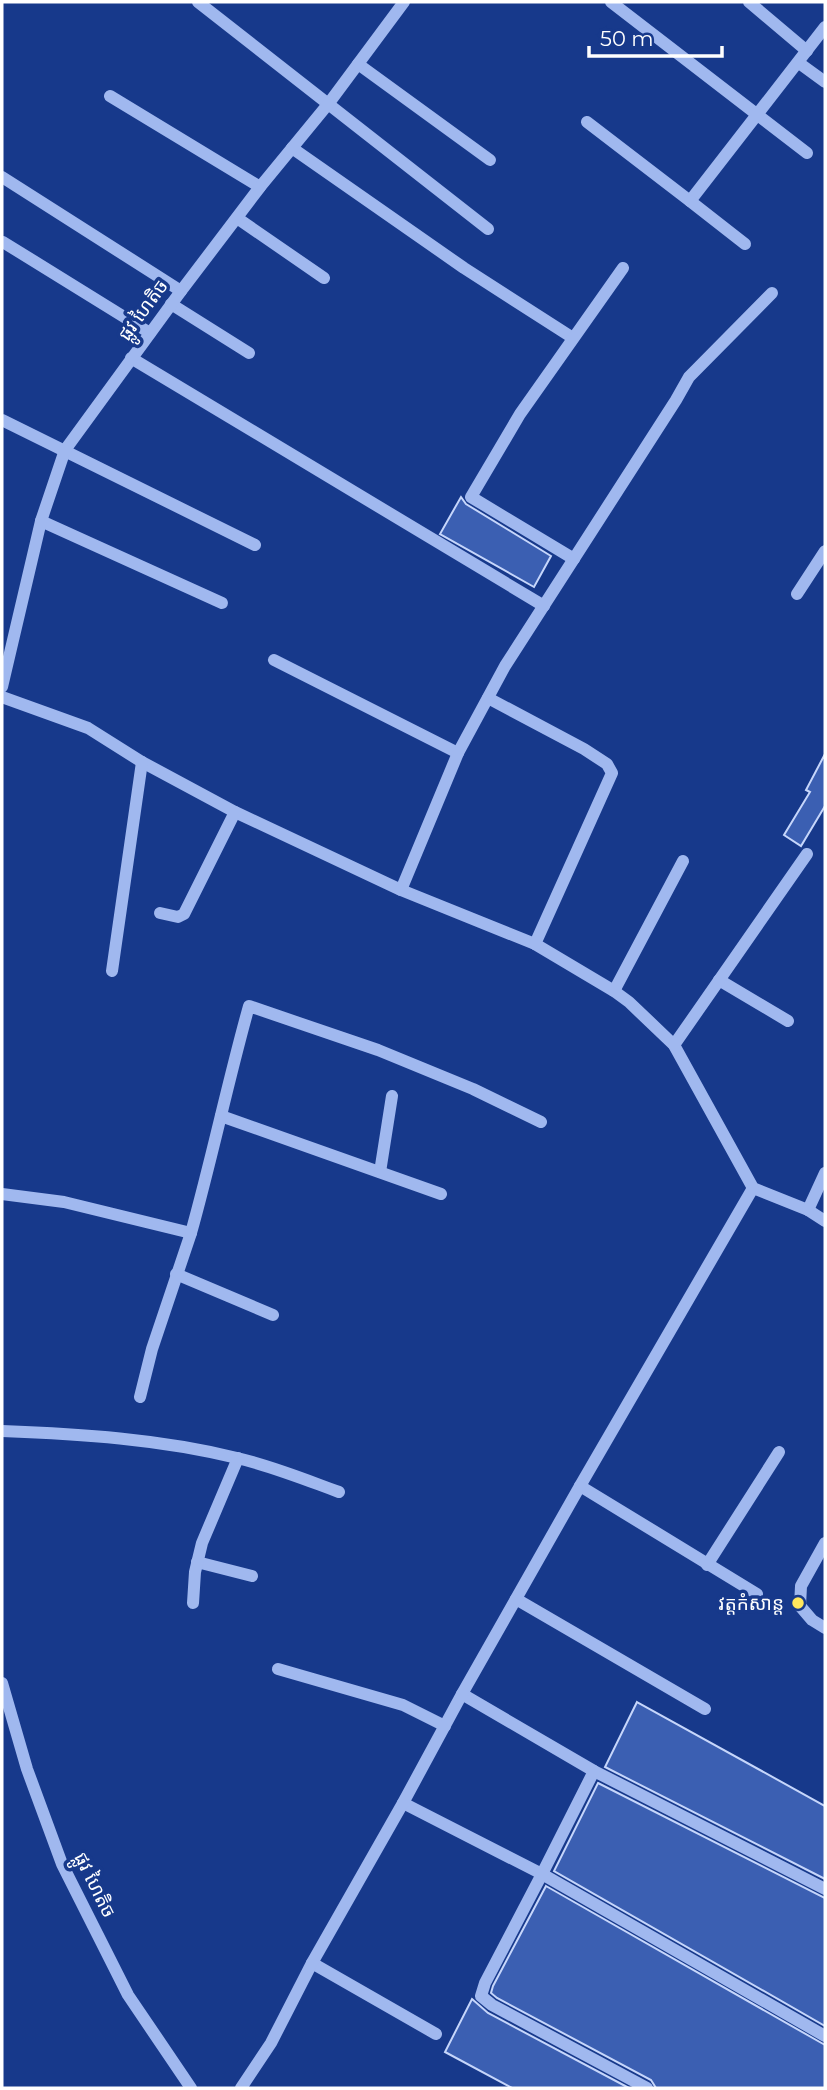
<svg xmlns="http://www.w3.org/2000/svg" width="827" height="2090" font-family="Montserrat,'Noto Sans Khmer',sans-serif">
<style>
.building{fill:#3b5fb2;stroke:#c6d6fb;stroke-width:2}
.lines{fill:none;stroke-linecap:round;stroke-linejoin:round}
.minor{stroke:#a0b8ef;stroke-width:12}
.poi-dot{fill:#ffe75d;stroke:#17398b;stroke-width:2.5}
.labels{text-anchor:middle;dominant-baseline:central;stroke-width:7;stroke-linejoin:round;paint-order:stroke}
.street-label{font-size:19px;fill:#fff;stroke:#17398b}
.poi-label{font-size:19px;fill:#fff;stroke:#17398b;text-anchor:end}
</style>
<rect width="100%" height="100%" fill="#17398b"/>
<g class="building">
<polygon points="461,497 466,504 551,556 534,587 440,534"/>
<polygon points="825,754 825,806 801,846 784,835 810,792 806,790"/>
<polygon points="637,1702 825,1806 825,1879 605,1767"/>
<polygon points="598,1783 825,1898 825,2026 554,1871"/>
<polygon points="546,1886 825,2045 825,2088 656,2088 651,2080 497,1998 491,1993 493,1986"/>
<polygon points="472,1999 488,2013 629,2088 512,2088 445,2052"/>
</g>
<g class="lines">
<g class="minor">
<polyline points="198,2 488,229"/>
<polyline points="611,2 807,153"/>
<polyline points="749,2 807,51"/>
<polyline points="799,63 825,82"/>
<polyline points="358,64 490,160"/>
<polyline points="110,96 260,187"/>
<polyline points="587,122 690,201 825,27"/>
<polyline points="292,148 464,268 573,338"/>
<polyline points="2,177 181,291"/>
<polyline points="690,201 745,244"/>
<polyline points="237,218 324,278"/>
<polyline points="3,242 150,333"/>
<polyline points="171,304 249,353"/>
<polyline points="131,358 544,606"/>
<polyline points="2,420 255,545"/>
<polyline points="41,521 222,603"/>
<polyline points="574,559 471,497 520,414 623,268"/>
<polyline points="797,594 825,551"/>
<polyline points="274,660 458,753"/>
<polyline points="2,687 41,521 65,450 181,291 260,187 329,103 404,2"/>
<polyline points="2,697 88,728 142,762 235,812 401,890 535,944 614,991 629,1002 674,1045 753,1188 808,1210 825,1221"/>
<polyline points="488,698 584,749 607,764 612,773 535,944"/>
<polyline points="401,890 458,753 505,666 676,400 689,377 772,293"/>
<polyline points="160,913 178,917 184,914 235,812"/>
<polyline points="112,971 142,762"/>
<polyline points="719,980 788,1021"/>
<polyline points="614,991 683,861"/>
<polyline points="674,1045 807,854"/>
<polyline points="221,1116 441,1194"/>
<polyline points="380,1172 392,1096"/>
<polyline points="2,1194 64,1202 191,1233 152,1349 140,1397"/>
<polyline points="808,1210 825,1173"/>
<path d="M191,1233C212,1158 228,1081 249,1006L378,1050L473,1089L541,1122"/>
<polyline points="176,1274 273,1315"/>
<path d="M2,1431C80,1434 160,1439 237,1458C272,1466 306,1480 339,1492"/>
<polyline points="580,1486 757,1594"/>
<polyline points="825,1543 801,1586 800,1606 812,1620 825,1628"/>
<polyline points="197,1562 252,1576"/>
<polyline points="707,1565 779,1452"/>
<polyline points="516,1599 705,1709"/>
<polyline points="193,1603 195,1572 202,1543 238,1458"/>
<polyline points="278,1669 403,1705 445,1726"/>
<polyline points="2,1683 27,1769 62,1864 128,1995 191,2088"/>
<polyline points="462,1694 594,1771 825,1889"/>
<polyline points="594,1771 542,1874 485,1983 481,1996 492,2005 647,2088"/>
<polyline points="403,1803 542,1874 825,2036"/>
<polyline points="312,1963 436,2034"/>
<polyline points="241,2088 271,2043 312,1963 403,1803 462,1694 580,1486 753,1188"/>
</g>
</g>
<circle class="poi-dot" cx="798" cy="1603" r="7"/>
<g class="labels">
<g class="street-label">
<text transform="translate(143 310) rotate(-54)">ផ្លូវ ហៃតិច</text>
<text transform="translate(95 1885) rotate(64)">ផ្លូវ ហៃតិច</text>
</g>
<g class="poi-label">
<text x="784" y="1603">វត្តកំសាន្ត</text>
</g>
</g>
<rect width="827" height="2090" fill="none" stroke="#ffffff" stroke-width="7"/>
<path d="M589 46v10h133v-10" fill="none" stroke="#ffffff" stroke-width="3.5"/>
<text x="600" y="46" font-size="21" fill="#ffffff" stroke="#17398b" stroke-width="5" paint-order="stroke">50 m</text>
</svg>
